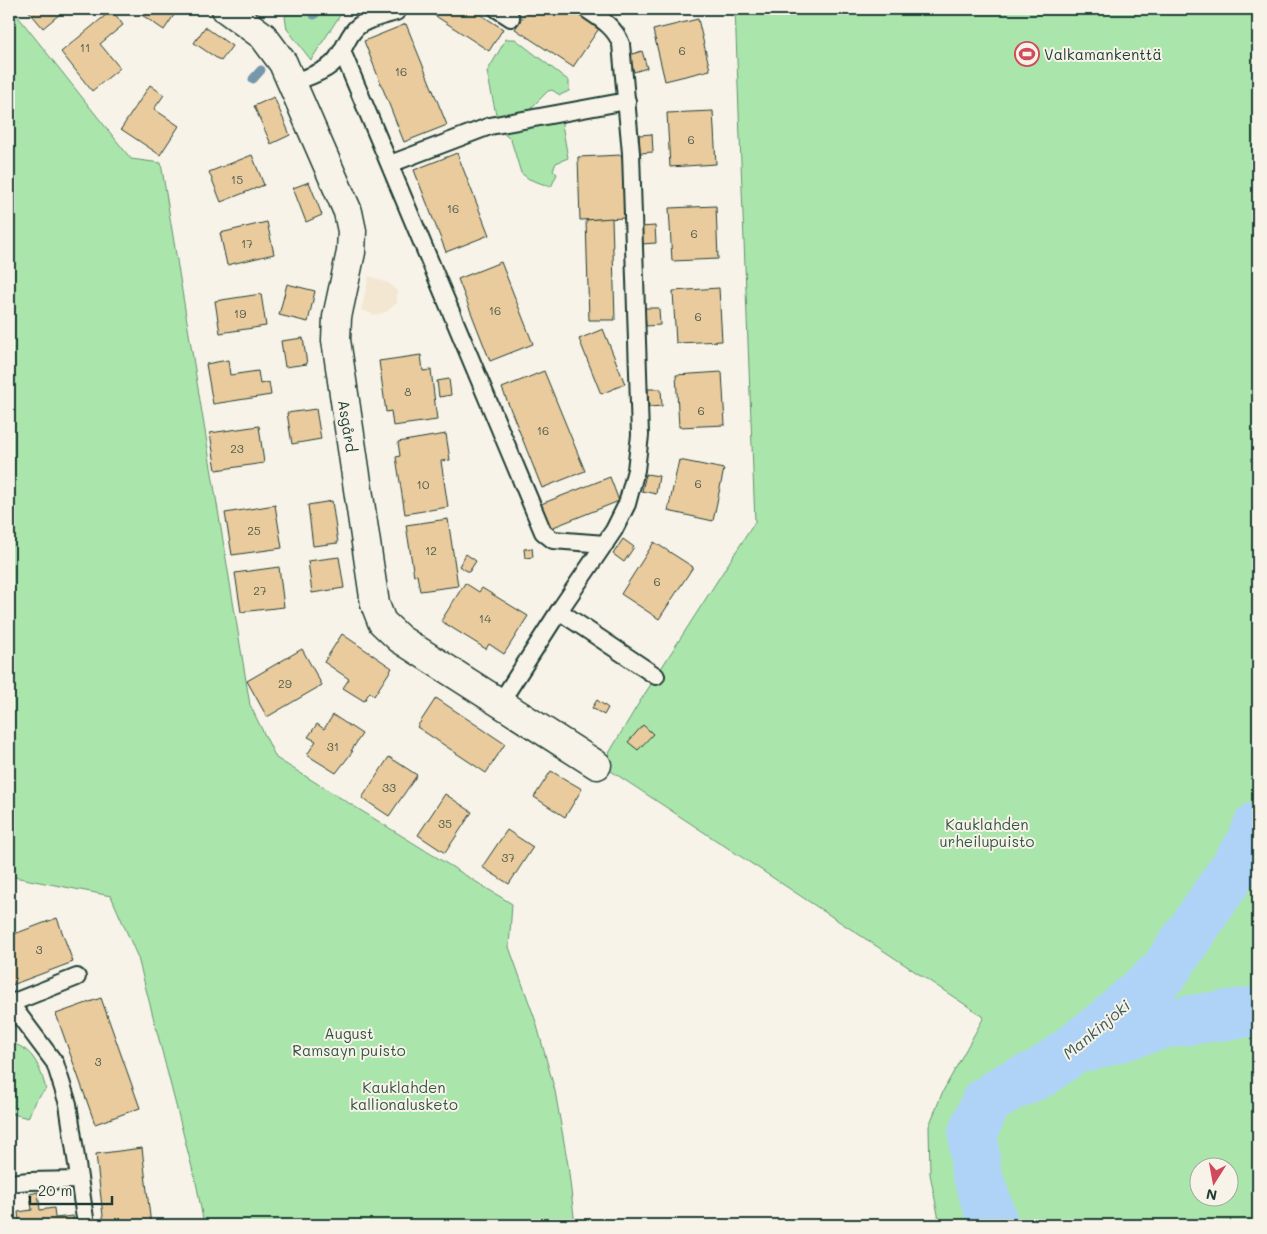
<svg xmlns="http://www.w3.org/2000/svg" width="1267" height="1234" font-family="Mali,sans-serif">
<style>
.built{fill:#f3e7d2}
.green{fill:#aae6ac;stroke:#649270;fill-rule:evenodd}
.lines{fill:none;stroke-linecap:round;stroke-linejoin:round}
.stream{stroke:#7597a9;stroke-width:9}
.river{stroke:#aed3f7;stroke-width:50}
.building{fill:#eacb9d;stroke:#1f3d34}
.lane-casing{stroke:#1f3d34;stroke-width:20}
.street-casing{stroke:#1f3d34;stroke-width:31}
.lane{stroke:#f7f3e8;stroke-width:16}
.street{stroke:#f7f3e8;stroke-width:28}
.labels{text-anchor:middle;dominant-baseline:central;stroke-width:4;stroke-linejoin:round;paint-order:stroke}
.number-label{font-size:12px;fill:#52604e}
.poi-label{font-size:15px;fill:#1f3d34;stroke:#f7f3e8;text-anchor:start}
.street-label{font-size:15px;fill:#1f3d34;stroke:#f7f3e8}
.park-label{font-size:15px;fill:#345646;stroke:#f7f3e8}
.water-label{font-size:16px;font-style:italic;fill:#3c5b5b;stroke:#f7f3e8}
</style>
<rect width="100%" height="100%" fill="#f7f3e8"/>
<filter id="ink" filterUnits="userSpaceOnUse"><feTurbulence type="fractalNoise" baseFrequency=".02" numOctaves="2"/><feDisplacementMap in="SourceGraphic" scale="10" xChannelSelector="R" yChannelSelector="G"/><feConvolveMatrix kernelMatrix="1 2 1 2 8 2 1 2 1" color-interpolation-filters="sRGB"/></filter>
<g filter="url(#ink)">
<polygon class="built" points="369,276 390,284 397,291 397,303 386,312 376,315 361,310"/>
<g class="green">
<polygon points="9,9 12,9 131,159 161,163 250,705 276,758 512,904 509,947 536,1022 555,1091 568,1165 575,1225 204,1225 197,1187 138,958 111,896 9,876"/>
<polygon points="290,9 344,9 311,60 287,29 285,17"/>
<path d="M735,9H1258V1225H940L930,1174L929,1126L943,1091L984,1017L602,765L637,706L755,522ZM1200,1166H1230V1196H1200Z"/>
<polygon points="506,39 515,39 569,81 569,91 560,95 552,90 548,91 531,108 531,113 497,119 487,72"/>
<polygon points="561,119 568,158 556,163 553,170 557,174 551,187 529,179 521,173 511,140 502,132 505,129"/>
<path d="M9,1038H10V1043C34,1048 40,1068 46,1089L35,1101L28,1118L9,1113Z"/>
</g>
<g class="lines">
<g class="stream">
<polyline points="314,15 319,9"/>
<polyline points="253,79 261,70"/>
</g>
<g class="river">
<polyline points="1089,1046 1166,1023 1258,1011"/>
<polyline points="994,1225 976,1171 973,1132 986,1102 1008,1087 1041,1073 1072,1050 1109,1021 1164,972 1248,848 1258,826"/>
</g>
</g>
<g class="building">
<polygon points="27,9 66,9 43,28"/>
<polygon points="146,9 178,9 164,30 142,15"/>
<polygon points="425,9 472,9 503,29 489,51"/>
<polygon points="528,9 572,9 600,27 573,67 515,29"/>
<polygon points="594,9 614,9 608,18"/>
<polygon points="112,10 123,25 100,44 120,68 92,91 61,52"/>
<polygon points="698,19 710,70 665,81 653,30"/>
<polygon points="406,24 447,125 404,142 364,41"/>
<polygon points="205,27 232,46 221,61 194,43"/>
<polygon points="642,51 647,68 634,72 629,55"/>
<polygon points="150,85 164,95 154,109 179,126 160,155 121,129"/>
<polygon points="274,97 290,135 271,144 254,106"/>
<polygon points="713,111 716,164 670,167 667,113"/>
<polygon points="652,134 653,152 640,153 639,135"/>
<polygon points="457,153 489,235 446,252 414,170"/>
<polygon points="252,155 264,185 221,202 209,172"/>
<polygon points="622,155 625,218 580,220 578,157"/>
<polygon points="309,182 322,215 306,222 293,188"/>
<polygon points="716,206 718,259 672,261 669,208"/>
<polygon points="612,218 615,320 589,320 586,220"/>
<polygon points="267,222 274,254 227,265 220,233"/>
<polygon points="655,226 656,243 642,244 641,227"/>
<polygon points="501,262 533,344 490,361 458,279"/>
<polygon points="287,284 315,291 308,322 279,315"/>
<polygon points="719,288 722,341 676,343 673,291"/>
<polygon points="261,294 266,326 220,333 215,301"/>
<polygon points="645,308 659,308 660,325 646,326"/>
<polygon points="603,329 625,384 601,394 579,339"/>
<polygon points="303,338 307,364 285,367 281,341"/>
<polygon points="421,355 423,371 431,370 437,420 393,426 391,411 386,412 379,361"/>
<polygon points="228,360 230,375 258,371 260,384 269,382 271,395 213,404 206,364"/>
<polygon points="544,371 585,471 542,488 502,388"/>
<polygon points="722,372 725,425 679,427 676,375"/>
<polygon points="449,379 451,395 439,397 437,381"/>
<polygon points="648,389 661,389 662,406 649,407"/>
<polygon points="316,409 321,439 292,444 287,413"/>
<polygon points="259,426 264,463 216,470 210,433"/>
<polygon points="446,434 450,460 441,461 448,507 405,514 396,457 400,456 398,442"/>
<polygon points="679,460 724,469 713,521 668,511"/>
<polygon points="646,474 659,476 656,494 642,491"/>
<polygon points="610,477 619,501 551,528 541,504"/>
<polygon points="332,501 338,543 313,546 308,505"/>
<polygon points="275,505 282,548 232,555 225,513"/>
<polygon points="448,519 458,586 420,591 417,575 414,576 406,525"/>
<polygon points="623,539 634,547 624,562 613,554"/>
<polygon points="654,542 693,567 659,619 621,594"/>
<polygon points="532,548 533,557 525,558 524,549"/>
<polygon points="466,554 476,561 469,572 459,566"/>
<polygon points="339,557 344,588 312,593 308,561"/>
<polygon points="279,567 284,607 241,612 235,573"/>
<polygon points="465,583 479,592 482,588 528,616 504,654 489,644 486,649 441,621"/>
<polygon points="342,634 392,668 374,696 370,692 364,701 343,688 349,679 324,662"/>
<polygon points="302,649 322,685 267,717 247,681"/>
<polygon points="436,698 505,744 486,773 417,727"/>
<polygon points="597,700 608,708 604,715 592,708"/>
<polygon points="333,715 362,734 351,751 353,751 336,773 307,755 316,741 308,737 317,724 324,729"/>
<polygon points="643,725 653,734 638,750 628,742"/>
<polygon points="389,757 417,775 389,816 362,798"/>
<polygon points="551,771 582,789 565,817 534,797"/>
<polygon points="445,794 472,812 445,853 418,835"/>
<polygon points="507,830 533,847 509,884 482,867"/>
<polygon points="57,918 73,962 9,986 9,936"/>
<polygon points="101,998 140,1108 95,1124 56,1014"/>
<polygon points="142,1148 151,1225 104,1225 96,1154"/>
<polygon points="38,1192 40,1210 54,1208 55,1218 73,1216 74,1225 9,1225 9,1223 19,1221 18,1212 32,1210 30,1194"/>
</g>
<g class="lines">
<defs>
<g id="lane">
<polyline points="497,9 511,18"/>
<polyline points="342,51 543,532 553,540 605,544"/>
<path d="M292,83C304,78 320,74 331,65C345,54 346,32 363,23C372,18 386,15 396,12L399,9"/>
<polyline points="390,164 490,126 627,101"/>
<path d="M559,611L614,530L627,504L636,470L640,435L631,153L621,44C615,27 601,19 586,9"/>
<polyline points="500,703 559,611 656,676"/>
<polyline points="10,1003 55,1063 68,1104 86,1225"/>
<polyline points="9,1004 77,977"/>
<polyline points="9,1183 29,1181 79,1180"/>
</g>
<polyline id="street" points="226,9 263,36 283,63 348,212 352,231 351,252 337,317 336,340 375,604 382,622 400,639 597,765"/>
</defs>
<use href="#lane" class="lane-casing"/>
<use href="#street" class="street-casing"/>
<use href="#lane" class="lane"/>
<use href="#street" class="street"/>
</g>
</g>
<defs>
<symbol id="stadium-ring" viewBox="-11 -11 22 22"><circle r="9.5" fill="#f7f3e8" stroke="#d1495b" stroke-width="1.5"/><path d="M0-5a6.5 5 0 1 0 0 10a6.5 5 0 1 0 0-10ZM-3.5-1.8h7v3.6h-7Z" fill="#d1495b"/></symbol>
</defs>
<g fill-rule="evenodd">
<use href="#stadium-ring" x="1013" y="40" width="28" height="28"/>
</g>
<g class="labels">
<g class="number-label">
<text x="85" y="47">11</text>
<text x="682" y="50">6</text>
<text x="401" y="71">16</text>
<text x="691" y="139">6</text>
<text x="237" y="179">15</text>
<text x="453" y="208">16</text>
<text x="694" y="233">6</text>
<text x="247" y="243">17</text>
<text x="495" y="310">16</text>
<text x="240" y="313">19</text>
<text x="698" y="316">6</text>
<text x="408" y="391">8</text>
<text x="701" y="410">6</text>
<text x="543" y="430">16</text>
<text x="237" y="448">23</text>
<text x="698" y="483">6</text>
<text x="423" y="484">10</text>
<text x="254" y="530">25</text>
<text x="431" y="550">12</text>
<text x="657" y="581">6</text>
<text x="260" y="590">27</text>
<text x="485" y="618">14</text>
<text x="285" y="683">29</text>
<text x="333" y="746">31</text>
<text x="389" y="787">33</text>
<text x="445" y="823">35</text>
<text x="508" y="857">37</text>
<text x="39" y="949">3</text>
<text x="98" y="1061">3</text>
</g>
<g class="poi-label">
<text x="1044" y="54">Valkamankenttä</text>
</g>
<g class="street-label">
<text transform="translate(348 426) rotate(81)">Asgård</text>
</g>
<g class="park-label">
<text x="987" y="824">Kauklahden<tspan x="987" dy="17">urheilupuisto</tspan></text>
<text x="349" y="1033">August<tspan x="349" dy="17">Ramsayn puisto</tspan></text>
<text x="404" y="1087">Kauklahden<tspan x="404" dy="17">kallionalusketo</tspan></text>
</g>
<g class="water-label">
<text transform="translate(1096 1029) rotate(-40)">Mankinjoki</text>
</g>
</g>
<rect width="1267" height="1234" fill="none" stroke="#f7f3e8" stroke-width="30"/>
<rect x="15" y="15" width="1237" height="1204" fill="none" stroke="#1f3d34" stroke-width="2" filter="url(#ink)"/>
<g transform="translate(1214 1182) rotate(191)"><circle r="24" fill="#f7f3e8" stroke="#a1aaa0"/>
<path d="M0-4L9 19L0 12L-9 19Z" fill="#d1495b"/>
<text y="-8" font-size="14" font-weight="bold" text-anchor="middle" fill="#1f3d34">N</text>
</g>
<path d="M30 1196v8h82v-8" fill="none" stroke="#1f3d34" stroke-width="2.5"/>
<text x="38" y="1196" font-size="15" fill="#1f3d34" stroke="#f7f3e8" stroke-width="4" paint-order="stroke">20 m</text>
</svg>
